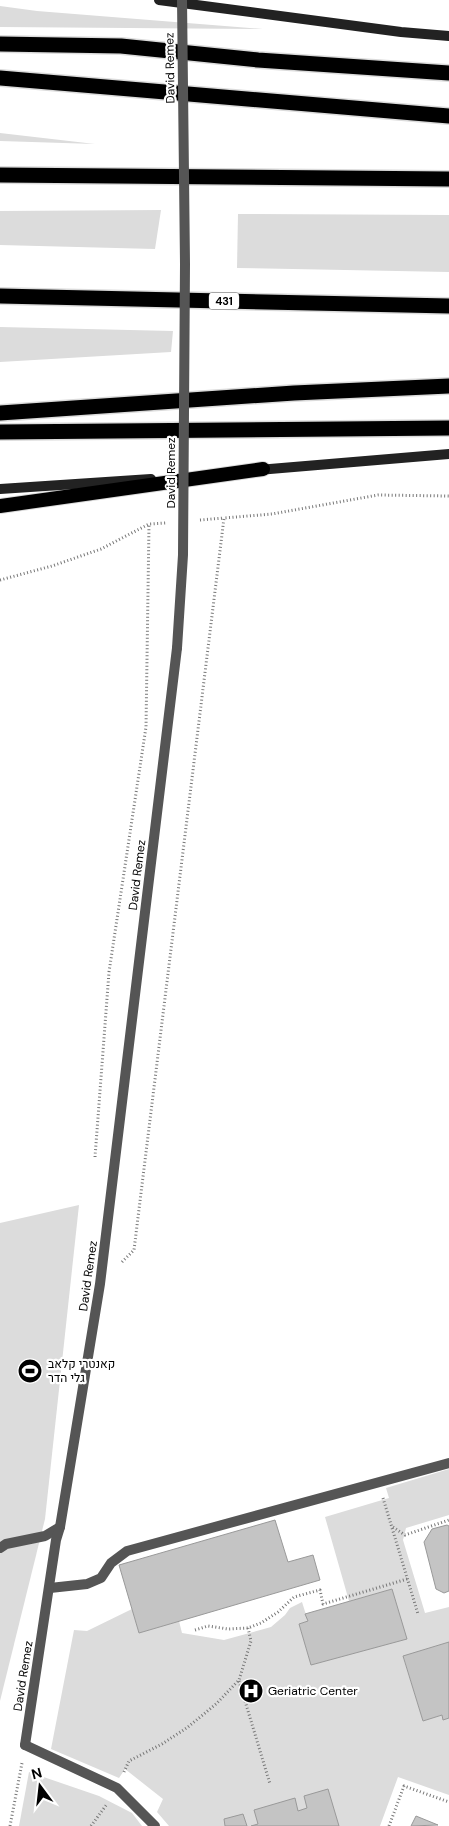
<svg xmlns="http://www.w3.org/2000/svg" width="449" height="1826" font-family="'DM Sans',Heebo,sans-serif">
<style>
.green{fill:#dcdcdc}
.building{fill:#c4c4c4;stroke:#999}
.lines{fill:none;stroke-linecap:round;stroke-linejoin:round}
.trunk-casing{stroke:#dbdbdb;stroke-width:16}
.motorway-casing{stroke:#dbdbdb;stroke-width:18}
.path{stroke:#777;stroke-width:3;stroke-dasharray:1 2.5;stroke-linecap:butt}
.service{stroke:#555;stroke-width:10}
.minor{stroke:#555;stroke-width:10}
.secondary{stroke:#222;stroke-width:10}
.trunk{stroke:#000;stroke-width:14}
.motorway{stroke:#000;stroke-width:15}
.minor-bridge{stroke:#555;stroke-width:10}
.labels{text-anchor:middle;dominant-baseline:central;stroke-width:4.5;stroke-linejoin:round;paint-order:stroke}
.shield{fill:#fff;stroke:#4c4c4c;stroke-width:1}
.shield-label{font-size:11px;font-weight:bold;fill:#000}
.street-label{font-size:12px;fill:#000;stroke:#fff}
.poi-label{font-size:12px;fill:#000;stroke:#fff;text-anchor:start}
</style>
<rect width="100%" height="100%" fill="#fff"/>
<g class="green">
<polygon points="0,6 37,11 263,29 0,27"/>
<polygon points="0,133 95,144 0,141"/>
<polygon points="161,210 155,249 0,245 0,211"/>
<polygon points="238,214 449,215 449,272 237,268"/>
<polygon points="0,327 173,331 171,352 0,362"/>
<polygon points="79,1205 45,1519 0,1701 0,1223"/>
<polygon points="449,1469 449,1515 406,1528 403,1540 425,1613 449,1607 449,1642 403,1657 423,1721 442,1715 443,1719 449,1718 449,1795 398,1777 380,1826 169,1826 157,1812 163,1799 125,1769 119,1778 51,1749 74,1630 87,1631 132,1609 139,1633 179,1621 182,1633 224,1640 271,1627 285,1615 290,1608 302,1602 308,1621 299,1624 311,1665 406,1639 392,1589 349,1601 325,1517 389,1498 386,1488"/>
<polygon points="29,1772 99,1796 132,1813 142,1826 19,1826"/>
</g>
<g class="building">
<polygon points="275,1520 288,1562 313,1555 320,1580 139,1633 119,1565"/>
<polygon points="447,1525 449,1526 449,1591 444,1593 436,1589 424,1542 432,1529"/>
<polygon points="392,1589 407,1639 311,1665 299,1624 308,1621 305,1614"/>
<polygon points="449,1642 449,1718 443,1720 442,1715 423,1721 403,1656"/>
<polygon points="328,1789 339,1826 251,1826 258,1824 254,1810 295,1798 298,1811 307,1808 304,1796"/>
<polygon points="243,1814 247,1826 225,1826 224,1819"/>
<polygon points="416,1816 438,1825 411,1826"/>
</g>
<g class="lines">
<defs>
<polyline id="trunk" points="0,506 263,469"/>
<g id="motorway">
<polyline points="0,44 121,46 258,60 449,73"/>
<polyline points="0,78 449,116"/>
<polyline points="0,175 449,179"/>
<polyline points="0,296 449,306"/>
<polyline points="0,413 294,393 449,386"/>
<polyline points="0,432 449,428"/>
</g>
</defs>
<use href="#trunk" class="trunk-casing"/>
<use href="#motorway" class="motorway-casing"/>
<g class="path">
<polyline points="200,520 224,518"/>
<polyline points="0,580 52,566 101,549 149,524 166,523"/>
<polyline points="95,1157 109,972 146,727 149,524"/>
<polyline points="122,1262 134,1250 224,518 272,514 378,495 449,496"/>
<polyline points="383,1498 418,1614"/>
<polyline points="393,1527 405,1535 449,1520"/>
<polyline points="195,1630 208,1626 228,1629 248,1628 261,1623 278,1612 294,1597 320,1590 323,1604 407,1579"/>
<polyline points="239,1681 270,1784"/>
<polyline points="124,1772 129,1761 162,1744 188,1727 216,1704 239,1680 251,1641 248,1628"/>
<polyline points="10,1826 22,1763"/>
<polyline points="91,1826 107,1804"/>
<polyline points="389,1826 404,1786 449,1802"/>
</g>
<g class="service">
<polyline points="0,1548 6,1544 45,1536 60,1527"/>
<polyline points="50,1588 87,1584 101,1578 111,1563 127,1551 449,1463"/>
<polyline points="25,1745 117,1788 155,1826"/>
</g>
<polyline class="minor" points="25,1745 56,1540 60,1527 100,1284 177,648"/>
<g class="secondary">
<polyline points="159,0 401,32 449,36"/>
<polyline points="258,470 449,454"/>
<polyline points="0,489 151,479"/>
</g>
<use href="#trunk" class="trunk"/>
<use href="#motorway" class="motorway"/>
<polyline class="minor-bridge" points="177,648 183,555 185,264 182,0"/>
</g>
<defs>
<symbol id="stadium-disc" viewBox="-11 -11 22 22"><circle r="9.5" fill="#000" stroke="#fff"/><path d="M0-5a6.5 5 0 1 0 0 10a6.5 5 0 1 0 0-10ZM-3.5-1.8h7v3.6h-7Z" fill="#fff"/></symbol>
<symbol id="hospital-disc" viewBox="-11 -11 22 22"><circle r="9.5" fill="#000" stroke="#fff"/><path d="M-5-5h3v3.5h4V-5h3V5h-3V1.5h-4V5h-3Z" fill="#fff"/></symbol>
</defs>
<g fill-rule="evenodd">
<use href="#stadium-disc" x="16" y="1357" width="28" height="28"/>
<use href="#hospital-disc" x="237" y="1677" width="28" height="28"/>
</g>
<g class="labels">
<rect class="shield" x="209" y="292.5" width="30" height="17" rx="4"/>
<g class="shield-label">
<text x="224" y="301">431</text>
</g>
<g class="street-label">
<text transform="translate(170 68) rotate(-91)">David Remez</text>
<text transform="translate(171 473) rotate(-90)">David Remez</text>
<text transform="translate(137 875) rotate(-83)">David Remez</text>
<text transform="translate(88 1276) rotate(-82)">David Remez</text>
<text transform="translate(23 1676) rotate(-81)">David Remez</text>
</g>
<g class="poi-label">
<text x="48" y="1364">קאנטרי קלאב<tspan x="48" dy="14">גלי הדר</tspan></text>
<text x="268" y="1691">Geriatric Center</text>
</g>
</g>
<g transform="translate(40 1786) rotate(345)" stroke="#ffffff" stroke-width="4" paint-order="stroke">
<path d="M0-4L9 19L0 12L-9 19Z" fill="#000000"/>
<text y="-8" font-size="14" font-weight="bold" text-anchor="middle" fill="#000000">N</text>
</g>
</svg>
